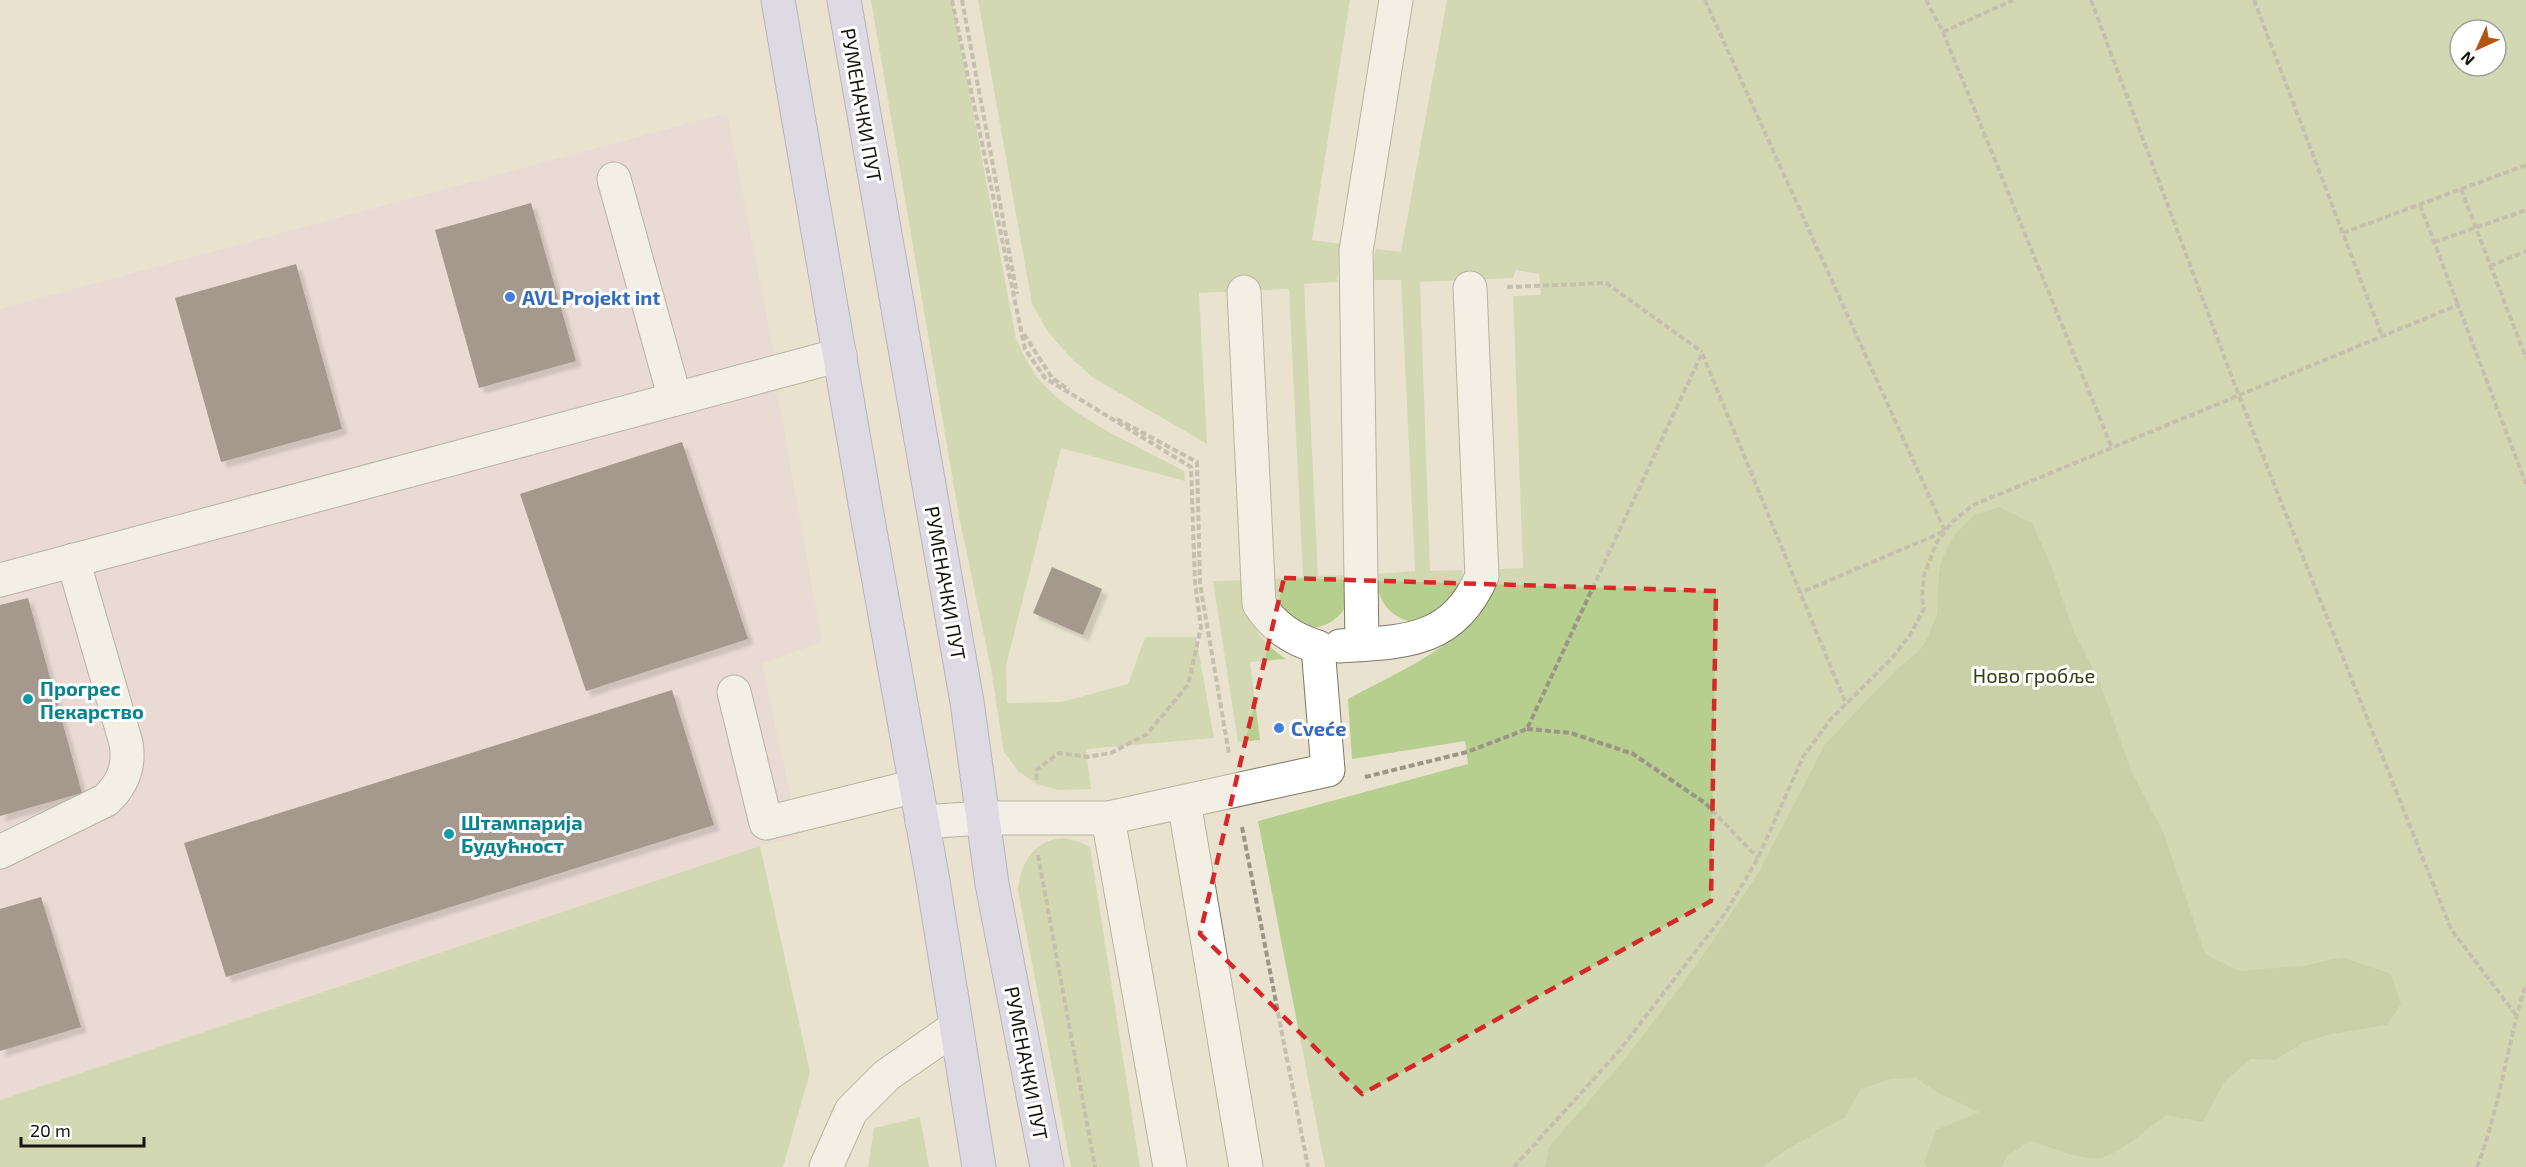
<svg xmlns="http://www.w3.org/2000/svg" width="2526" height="1167" font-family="'Exo 2',sans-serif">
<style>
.industrial{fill:#e9d0d9}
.green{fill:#b6cf8e;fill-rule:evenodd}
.forest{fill:#a2bb79}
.building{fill:#53423c;filter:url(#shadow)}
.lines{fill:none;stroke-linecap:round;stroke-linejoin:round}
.minor-casing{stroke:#7e7867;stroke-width:35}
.major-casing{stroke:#7c7ba6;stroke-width:35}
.path{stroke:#9a9587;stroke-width:4;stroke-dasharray:6 3;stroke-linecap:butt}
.minor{stroke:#fff;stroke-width:33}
.major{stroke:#d1d1fb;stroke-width:33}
.marked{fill:none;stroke:#d62828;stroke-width:4.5;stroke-dasharray:12 8;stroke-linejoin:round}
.shop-dot{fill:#3f7fe0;stroke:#fff;stroke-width:2}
.culture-dot{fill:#0f9aa8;stroke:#fff;stroke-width:2}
.labels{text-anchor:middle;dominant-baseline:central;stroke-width:6;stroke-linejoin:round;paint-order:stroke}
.street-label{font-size:20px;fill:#17150e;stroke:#fff}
.shop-label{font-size:20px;font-weight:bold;fill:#366cbe;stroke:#fff;text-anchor:start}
.park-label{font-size:20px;fill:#30400f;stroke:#fff}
.culture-label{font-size:20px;font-weight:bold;fill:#0d838f;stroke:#fff;text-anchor:start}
</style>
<defs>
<filter id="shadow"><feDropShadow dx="5.5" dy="5.5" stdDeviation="1.5" flood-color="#0004"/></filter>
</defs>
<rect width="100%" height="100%" fill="#e9e2cf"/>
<polygon class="industrial" points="727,113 774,354 779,403 822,642 762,663 799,837 760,846 0,1100 0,309"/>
<g class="green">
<path d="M871,0H952L1016,339C1024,354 1031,371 1042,383C1075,420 1140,447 1184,471L1185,481L1061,448L1006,666L1007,703L1061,702L1128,684L1145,637H1196L1214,738L1086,749L1091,789L1059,790L1037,784L1018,771L1004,752L991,669L959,516Z"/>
<path d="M978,0H1350L1312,240L1342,244L1337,282L1304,284L1318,576L1347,575C1347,584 1350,595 1347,603C1341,620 1318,633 1300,626C1291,623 1282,611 1275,604L1273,579L1303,577L1289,289L1199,293L1207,444L1092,377L1069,356L1048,332L1032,304Z"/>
<path d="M1447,0H2526V1167H1325L1258,821L1468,764L1465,741L1352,759L1348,699C1397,672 1495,633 1497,569L1523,568L1513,296L1541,295L1539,274L1516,270L1513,278L1420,282L1430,571L1462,570L1463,578L1458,600L1413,622C1387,617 1377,598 1376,574L1415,571L1401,280H1369L1376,249L1401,252ZM2460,30H2496V66H2460Z"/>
<path d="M1246,580C1252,622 1249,633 1286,659L1250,662L1260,740L1238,742L1213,581Z"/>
<path d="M1063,838L1077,841L1090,847L1140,1167H1071L1018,890C1020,863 1034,840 1063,838Z"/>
<polygon points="760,846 810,1072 783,1167 0,1167 0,1100"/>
<polygon points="920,1117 929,1167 868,1167 874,1128"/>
</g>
<path class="forest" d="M1999,507L2032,523L2049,560L2074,632L2099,680L2131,770L2164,834L2205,954L2239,971L2304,966L2342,957L2391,974L2401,1004L2387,1025L2332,1034L2304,1042L2275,1060L2251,1059L2224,1082L2203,1122L2166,1115C2153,1125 2113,1158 2099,1158C2076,1160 2051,1147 2030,1141L2007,1156L2002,1167H1926L1924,1162L1936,1130L1979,1112L1938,1093L1916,1078L1891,1079L1861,1089L1844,1118L1787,1149L1763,1167H1545L1549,1147L1625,1059L1695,967L1759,872L1825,744L1898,668L1919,651L1927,639L1937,614L1939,573L1942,559L1954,535L1974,515Z"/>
<g class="building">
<polygon points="531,203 576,361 479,388 435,230"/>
<polygon points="296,264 342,429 221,462 175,298"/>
<polygon points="682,442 748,639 586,691 520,494"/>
<polygon points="1052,567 1102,589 1083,635 1033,613"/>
<polygon points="28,598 82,793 0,816 0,605"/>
<polygon points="672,690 714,825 226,977 184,843"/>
<polygon points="41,897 81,1027 0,1051 0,909"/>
</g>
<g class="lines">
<defs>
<g id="minor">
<polyline points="614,179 675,399"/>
<polyline points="0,580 840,355"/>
<polyline points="1362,644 1356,251 1396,0"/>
<path d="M1340,646C1404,642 1453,643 1482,576L1470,288"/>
<polyline points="734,692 766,823 916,786"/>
<polyline points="1184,802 1246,1167"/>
<polyline points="1108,818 1170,1167"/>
<path d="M922,822L983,818H1108L1328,770L1318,647C1292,639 1274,627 1259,604L1244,292"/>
<path d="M0,852L106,800C123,784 130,766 126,743L73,560"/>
<polyline points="826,1167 851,1111 887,1075 956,1027"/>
</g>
<g id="major">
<polyline points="778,0 866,509 933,881 979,1167"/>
<polyline points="844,0 967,702 992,884 1047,1167"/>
</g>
</defs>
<use href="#minor" class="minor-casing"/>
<use href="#major" class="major-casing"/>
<g class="path">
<polyline points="952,0 1025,349 1045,378 1191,467 1195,583 1201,627 1188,685 1147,734 1111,753 1087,757 1059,753 1037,769 1036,782"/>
<polyline points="962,0 1017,294"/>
<polyline points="1705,0 1945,531 1800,593"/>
<polyline points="1926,0 1943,32 2112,448"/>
<polyline points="2091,0 2239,396 2451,929 2516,1015"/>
<polyline points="2254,0 2382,336"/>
<polyline points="1943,32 2013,0"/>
<polyline points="2461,189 2526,358"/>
<polyline points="2420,205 2458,305"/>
<polyline points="2343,233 2526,165"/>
<polyline points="2434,242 2526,210"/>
<polyline points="2490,266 2526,251"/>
<polyline points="1507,287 1606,283 1702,352"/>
<polyline points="1024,334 1052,378 1069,390"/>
<polyline points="1117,419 1197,462 1200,584 1229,754"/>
<polyline points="1527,729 1571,733 1633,754 1705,803 1758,858"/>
<polyline points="1365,777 1467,752 1527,729 1702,353 1846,704"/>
<polyline points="1242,827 1308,1167"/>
<polyline points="1038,855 1095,1167"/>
<polyline points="1514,1167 1619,1051 1726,912 1758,858 1803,757 1831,719 1892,658 1910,635 1924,609 1922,598 1924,575 1937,542 1953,521 1973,505 2458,305 2526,484"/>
<path d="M2477,1167C2500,1108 2507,1044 2526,984"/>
</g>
<use href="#minor" class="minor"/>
<use href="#major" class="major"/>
</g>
<path d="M0 0H2526V1167H0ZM1284,578L1716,591L1711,901L1362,1094L1200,934Z" fill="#e9e2cf" fill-opacity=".55" fill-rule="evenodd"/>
<path class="marked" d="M1284,578L1716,591L1711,901L1362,1094L1200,934Z"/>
<g class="shop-dot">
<circle cx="510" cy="297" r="6"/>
<circle cx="1279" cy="728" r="6"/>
</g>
<g class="culture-dot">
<circle cx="28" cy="699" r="6"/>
<circle cx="449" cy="834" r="6"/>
</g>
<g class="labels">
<g class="street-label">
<text transform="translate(862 105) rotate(80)">РУМЕНАЧКИ ПУТ</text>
<text transform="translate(946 583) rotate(80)">РУМЕНАЧКИ ПУТ</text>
<text transform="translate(1027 1063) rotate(79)">РУМЕНАЧКИ ПУТ</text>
</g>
<g class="shop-label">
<text x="522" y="297">AVL Projekt int</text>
<text x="1291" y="728">Cveće</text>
</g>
<g class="park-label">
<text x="2034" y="675">Ново гробље</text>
</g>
<g class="culture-label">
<text x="40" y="688">Прогрес<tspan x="40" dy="23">Пекарство</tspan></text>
<text x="461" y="822">Штампарија<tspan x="461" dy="23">Будућност</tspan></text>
</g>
</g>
<g transform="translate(2478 48) rotate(225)"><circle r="28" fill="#ffffff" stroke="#a2a19f" stroke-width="1.5"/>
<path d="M0-4.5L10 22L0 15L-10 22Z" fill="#b55510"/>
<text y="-9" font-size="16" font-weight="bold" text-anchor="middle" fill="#17150e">N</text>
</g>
<path d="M21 1137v9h123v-9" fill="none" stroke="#17150e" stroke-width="3"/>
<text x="30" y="1137" font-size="18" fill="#17150e" stroke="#ffffff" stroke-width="4.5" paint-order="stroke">20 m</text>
</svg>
